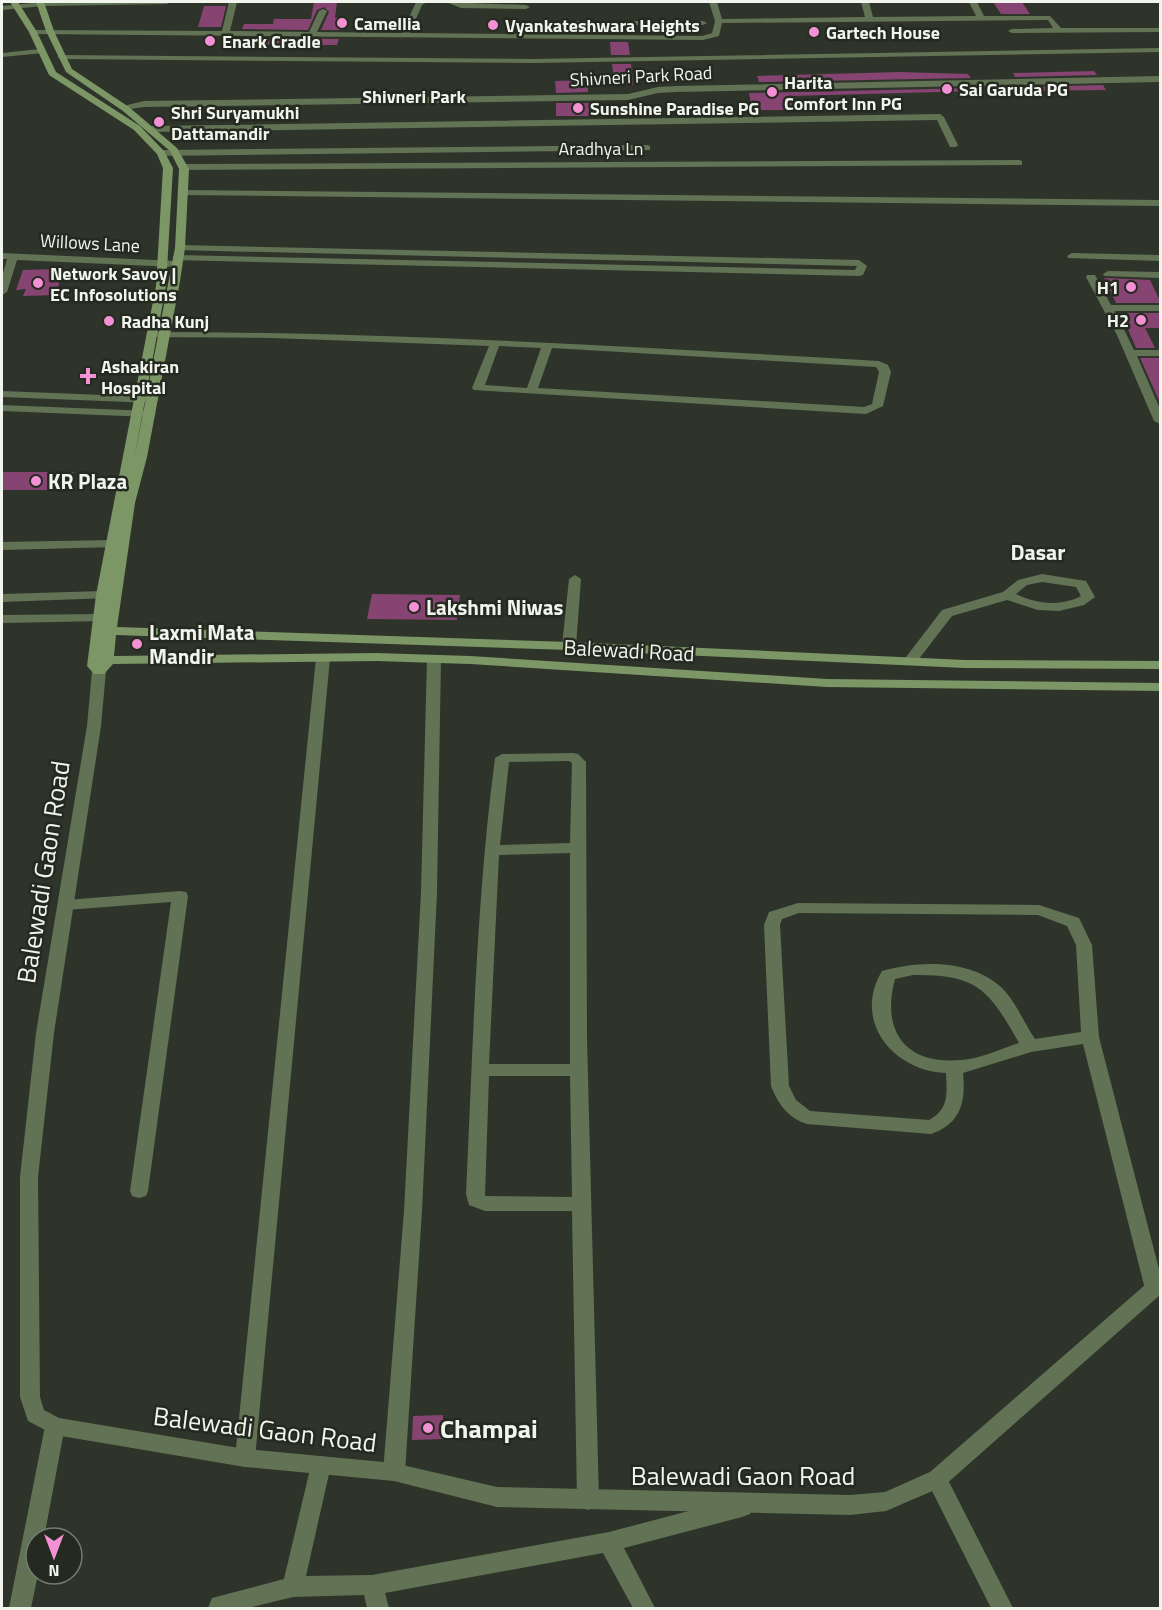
<svg xmlns="http://www.w3.org/2000/svg" width="1162" height="1610" font-family="'Titillium Web',sans-serif">
<style>
.building{fill:#864472}
.lines{fill:none;stroke-linecap:round;stroke-linejoin:round}
.minor{fill:#627254;fill-rule:evenodd}
.tertiary{fill:#627254;fill-rule:evenodd}
.secondary{fill:#7c9666;fill-rule:evenodd}
.poi-dot{fill:#f491d4;stroke:#252a20;stroke-width:2}
.labels{text-anchor:middle;dominant-baseline:central;stroke-width:5;stroke-linejoin:round;paint-order:stroke}
.far-poi-label{font-size:18px;font-weight:bold;fill:#f1f5ee;stroke:#252a20;text-anchor:start}
.far-street-label{font-size:18px;fill:#f1f5ee;stroke:#252a20}
.far-neighbourhood-label{font-size:18px;font-weight:bold;fill:#f1f5ee;stroke:#252a20}
.poi-label{font-size:21px;font-weight:bold;fill:#f1f5ee;stroke:#252a20;text-anchor:start}
.street-label{font-size:21px;fill:#f1f5ee;stroke:#252a20}
.neighbourhood-label{font-size:22px;font-weight:bold;fill:#f1f5ee;stroke:#252a20}
.near-street-label{font-size:26px;fill:#f1f5ee;stroke:#252a20}
.near-poi-label{font-size:26px;font-weight:bold;fill:#f1f5ee;stroke:#252a20;text-anchor:start}
</style>
<rect width="100%" height="100%" fill="#2e342a"/>
<g class="building">
<polygon points="314,2 337,2 335,18 345,18 342,30 321,30 329,12 324,7 317,10 308,30 242,29 244,24 273,24 274,19 311,19"/>
<polygon points="993,2 1022,2 1030,14 1001,14"/>
<polygon points="204,6 226,6 221,27 198,27"/>
<polygon points="239,38 339,39 337,45 307,45 236,44"/>
<polygon points="610,42 628,42 630,55 611,55"/>
<polygon points="612,64 631,64 633,85 615,85"/>
<polygon points="1094,71 1097,75 1015,77 1013,73"/>
<polygon points="900,72 968,74 971,78 759,82 757,76"/>
<polygon points="588,80 588,92 556,93 555,81"/>
<polygon points="1103,85 1106,90 1026,91 1022,91 1020,87"/>
<polygon points="977,88 978,91 790,96 793,110 752,110 749,93"/>
<polygon points="556,103 589,103 590,116 556,116"/>
<polygon points="56,269 54,274 62,273 56,295 23,296 26,289 16,290 23,270"/>
<polygon points="1104,278 1150,280 1161,303 1116,303"/>
<polygon points="1121,313 1161,313 1161,328 1145,328 1155,348 1136,348"/>
<polygon points="1140,358 1161,358 1161,405"/>
<polygon points="2,472 74,472 66,490 2,490"/>
<polygon points="372,594 460,595 457,620 367,619"/>
<polygon points="443,1415 443,1439 412,1440 413,1416"/>
</g>
<g class="lines">
<g class="minor">
<polygon points="43,2 171,2 167,4 43,6 2,10 2,6"/>
<polygon points="229,2 237,2 230,31 309,32 319,11 323,9 327,11 317,32 402,33 416,2 427,2 422,5 410,33 702,36 712,33 715,21 709,2 717,2 722,19 865,17 861,2 869,2 873,17 976,16 969,2 977,2 984,16 1050,16 1061,28 1160,28 1160,32 1012,33 1008,31 1012,29 1053,28 1048,20 722,23 719,36 703,40 33,34 29,32 33,30 222,31"/>
<polygon points="446,2 526,5 530,7 526,9 461,8"/>
<polygon points="523,21 703,21 707,23 703,25 520,25 520,21"/>
<polygon points="1160,48 1160,52 533,63 61,59 57,57 61,55 533,59"/>
<polygon points="40,49 43,49 43,53 2,57 2,53"/>
<polygon points="1160,76 1160,82 677,92 658,93 628,100 144,107 123,110 119,107 144,101 628,94 658,87 677,86"/>
<polygon points="940,114 944,117 958,145 956,147 950,147 937,120 150,132 146,129 150,126"/>
<polygon points="647,145 650,146 650,150 161,156 156,153 161,150"/>
<polygon points="1019,160 1022,161 1022,165 183,170 178,167 183,164"/>
<polygon points="183,190 1160,200 1160,206 180,195 178,193"/>
<polygon points="180,245 859,260 867,266 863,275 859,276 173,260 173,256 177,255 855,270 857,266 176,250 175,248"/>
<polygon points="2,253 176,261 181,264 176,267 17,260 7,292 2,295 2,277 7,259 2,259"/>
<polygon points="1072,253 1160,255 1160,261 1068,258 1067,256"/>
<polygon points="1108,271 1160,272 1160,278 1104,276 1103,274"/>
<polygon points="1087,275 1095,275 1111,305 1160,305 1160,311 1115,311 1134,350 1160,350 1160,356 1137,356 1160,409 1160,424 1154,421 1117,335 1086,277"/>
<path d="M151,332C394,332 636,347 879,361L888,365L891,372L883,406L866,414L474,390L472,388L489,346L272,338L147,337L146,335ZM499,346L541,348L527,388L485,385ZM552,348L876,367L879,372L872,404L864,407L538,388Z"/>
<polygon points="2,391 153,397 159,400 153,403 2,397"/>
<polygon points="2,405 150,411 156,414 150,417 2,411"/>
<polygon points="113,540 119,544 117,547 2,550 2,542"/>
<path d="M1042,574L1086,581L1095,597L1084,605L1059,611L1038,610L1007,600L952,616L915,664L910,665L903,661L942,610L1003,592L1018,580ZM1042,582L1076,587L1081,596C1060,607 1036,604 1016,594L1027,585Z"/>
<polygon points="575,575 581,579 576,646 569,650 562,646 569,579"/>
<polygon points="103,591 108,592 110,595 108,598 2,602 2,594"/>
<polygon points="100,614 105,615 107,618 105,621 2,623 2,615"/>
<polygon points="323,654 330,658 255,1458 252,1465 245,1467 238,1465 235,1458 316,658"/>
<polygon points="434,655 441,659 437,892 422,1211 405,1472 401,1479 394,1481 387,1479 383,1472 404,1211 421,892 427,659"/>
<path d="M573,753L578,754L586,762L587,1039L599,1500L596,1507L588,1510L580,1507L577,1500L572,1211H485L469,1205L466,1194C473,1048 476,903 495,758L502,754ZM569,761L572,763L570,843L500,845L509,762ZM570,853V1064H489L499,855ZM489,1076H570L572,1197L485,1196Z"/>
<polygon points="180,891 186,892 188,896 148,1191 146,1196 139,1198 132,1196 130,1191 171,902 66,910 60,909 58,905 60,901 66,900"/>
<path d="M798,903L1039,905L1079,918L1092,945L1099,1037L1160,1273V1295L1155,1297L1148,1295L1145,1289L1083,1044L1031,1052L963,1073C966,1101 961,1124 931,1134L807,1124C788,1118 778,1104 771,1086L764,925L769,912ZM799,913L1038,915L1067,926L1076,945L1081,1032L1035,1039C1024,1023 1016,1002 1002,988C972,959 919,960 882,971C852,1021 893,1071 946,1073C947,1094 949,1109 929,1120L810,1111L796,1100L789,1086L780,925L782,919ZM913,975C978,974 989,990 1019,1043C1000,1049 981,1059 961,1060C905,1065 881,1031 895,979Z"/>
<polygon points="55,1417 62,1420 65,1426 44,1538 36,1538 38,1574 31,1608 9,1608 45,1426 48,1420"/>
<polygon points="321,1456 328,1458 331,1465 306,1576 372,1575 609,1532 742,1497 750,1500 753,1507 750,1514 742,1517 624,1548 655,1608 633,1608 603,1553 385,1593 389,1608 367,1608 364,1595 293,1597 248,1608 208,1608 212,1598 284,1579 311,1465 314,1458"/>
<polygon points="937,1470 944,1472 1013,1608 991,1608 926,1479 930,1472"/>
</g>
<polygon class="tertiary" points="99,667 106,671 101,726 54,1033 38,1177 40,1397 44,1410 59,1418 245,1449 394,1463 497,1487 850,1495 885,1492 930,1472 1153,1278 1160,1276 1160,1295 944,1486 886,1511 850,1515 497,1507 394,1481 245,1467 55,1435 28,1421 20,1397 20,1177 36,1033 87,726 92,671"/>
<polygon class="secondary" points="10,2 18,2 37,32 56,72 140,126 164,151 173,168 166,286 134,460 175,248 179,169 170,151 123,111 66,72 46,31 36,2 44,2 54,31 72,69 129,107 177,148 189,169 185,248 180,281 147,457 135,503 117,627 569,642 965,660 1160,661 1160,669 965,668 569,650 116,635 114,656 376,653 470,656 827,679 1160,683 1160,691 827,687 470,664 376,661 113,664 104,674 94,674 87,666 96,595 156,286 163,168 157,154 134,130 49,75 29,32"/>
</g>
<g class="poi-dot">
<circle cx="342" cy="23" r="6"/>
<circle cx="493" cy="25" r="6"/>
<circle cx="814" cy="32" r="6"/>
<circle cx="210" cy="41" r="6"/>
<circle cx="947" cy="89" r="6"/>
<circle cx="772" cy="92" r="6"/>
<circle cx="578" cy="108" r="6"/>
<circle cx="159" cy="122" r="6"/>
<circle cx="38" cy="283" r="6"/>
<circle cx="1131" cy="287" r="6"/>
<circle cx="1141" cy="320" r="6"/>
<circle cx="109" cy="321" r="6"/>
<path d="M85 367h6v6h6v6h-6v6h-6v-6h-6v-6h6z"/>
<circle cx="36" cy="481" r="6"/>
<circle cx="414" cy="607" r="6"/>
<circle cx="137" cy="644" r="6"/>
<circle cx="428" cy="1428" r="6"/>
</g>
<g class="labels">
<g class="far-poi-label">
<text x="354" y="23">Camellia</text>
<text x="505" y="25">Vyankateshwara Heights</text>
<text x="826" y="32">Gartech House</text>
<text x="222" y="41">Enark Cradle</text>
<text x="784" y="82">Harita<tspan x="784" dy="21">Comfort Inn PG</tspan></text>
<text x="959" y="89">Sai Garuda PG</text>
<text x="590" y="108">Sunshine Paradise PG</text>
<text x="171" y="112">Shri Suryamukhi<tspan x="171" dy="21">Dattamandir</tspan></text>
<text x="50" y="273">Network Savoy |<tspan x="50" dy="21">EC Infosolutions</tspan></text>
<text x="1119" y="287" text-anchor="end">H1</text>
<text x="1129" y="320" text-anchor="end">H2</text>
<text x="121" y="321">Radha Kunj</text>
<text x="101" y="366">Ashakiran<tspan x="101" dy="21">Hospital</tspan></text>
</g>
<g class="far-street-label">
<text transform="translate(641 76) rotate(-3)">Shivneri Park Road</text>
<text x="601" y="148">Aradhya Ln</text>
<text transform="translate(90 243) rotate(3)">Willows Lane</text>
</g>
<g class="far-neighbourhood-label">
<text x="414" y="96">Shivneri Park</text>
</g>
<g class="poi-label">
<text x="48" y="481">KR Plaza</text>
<text x="426" y="607">Lakshmi Niwas</text>
<text x="149" y="632">Laxmi Mata<tspan x="149" dy="24">Mandir</tspan></text>
</g>
<g class="street-label">
<text transform="translate(629 650) rotate(3)">Balewadi Road</text>
</g>
<g class="neighbourhood-label">
<text x="1038" y="552">Dasar</text>
</g>
<g class="near-street-label">
<text transform="translate(43 872) rotate(-81)">Balewadi Gaon Road</text>
<text transform="translate(265 1429) rotate(7)">Balewadi Gaon Road</text>
<text x="743" y="1475">Balewadi Gaon Road</text>
</g>
<g class="near-poi-label">
<text x="440" y="1428">Champai</text>
</g>
</g>
<rect width="1162" height="1610" fill="none" stroke="#f1f5ee" stroke-width="6"/>
<g transform="translate(54 1556) rotate(180)"><circle r="28" fill="#252a20" stroke="#777b72" stroke-width="1.5"/>
<path d="M0-4.5L10 22L0 15L-10 22Z" fill="#f491d4"/>
<text y="-9" font-size="16" font-weight="bold" text-anchor="middle" fill="#f1f5ee">N</text>
</g>
</svg>
